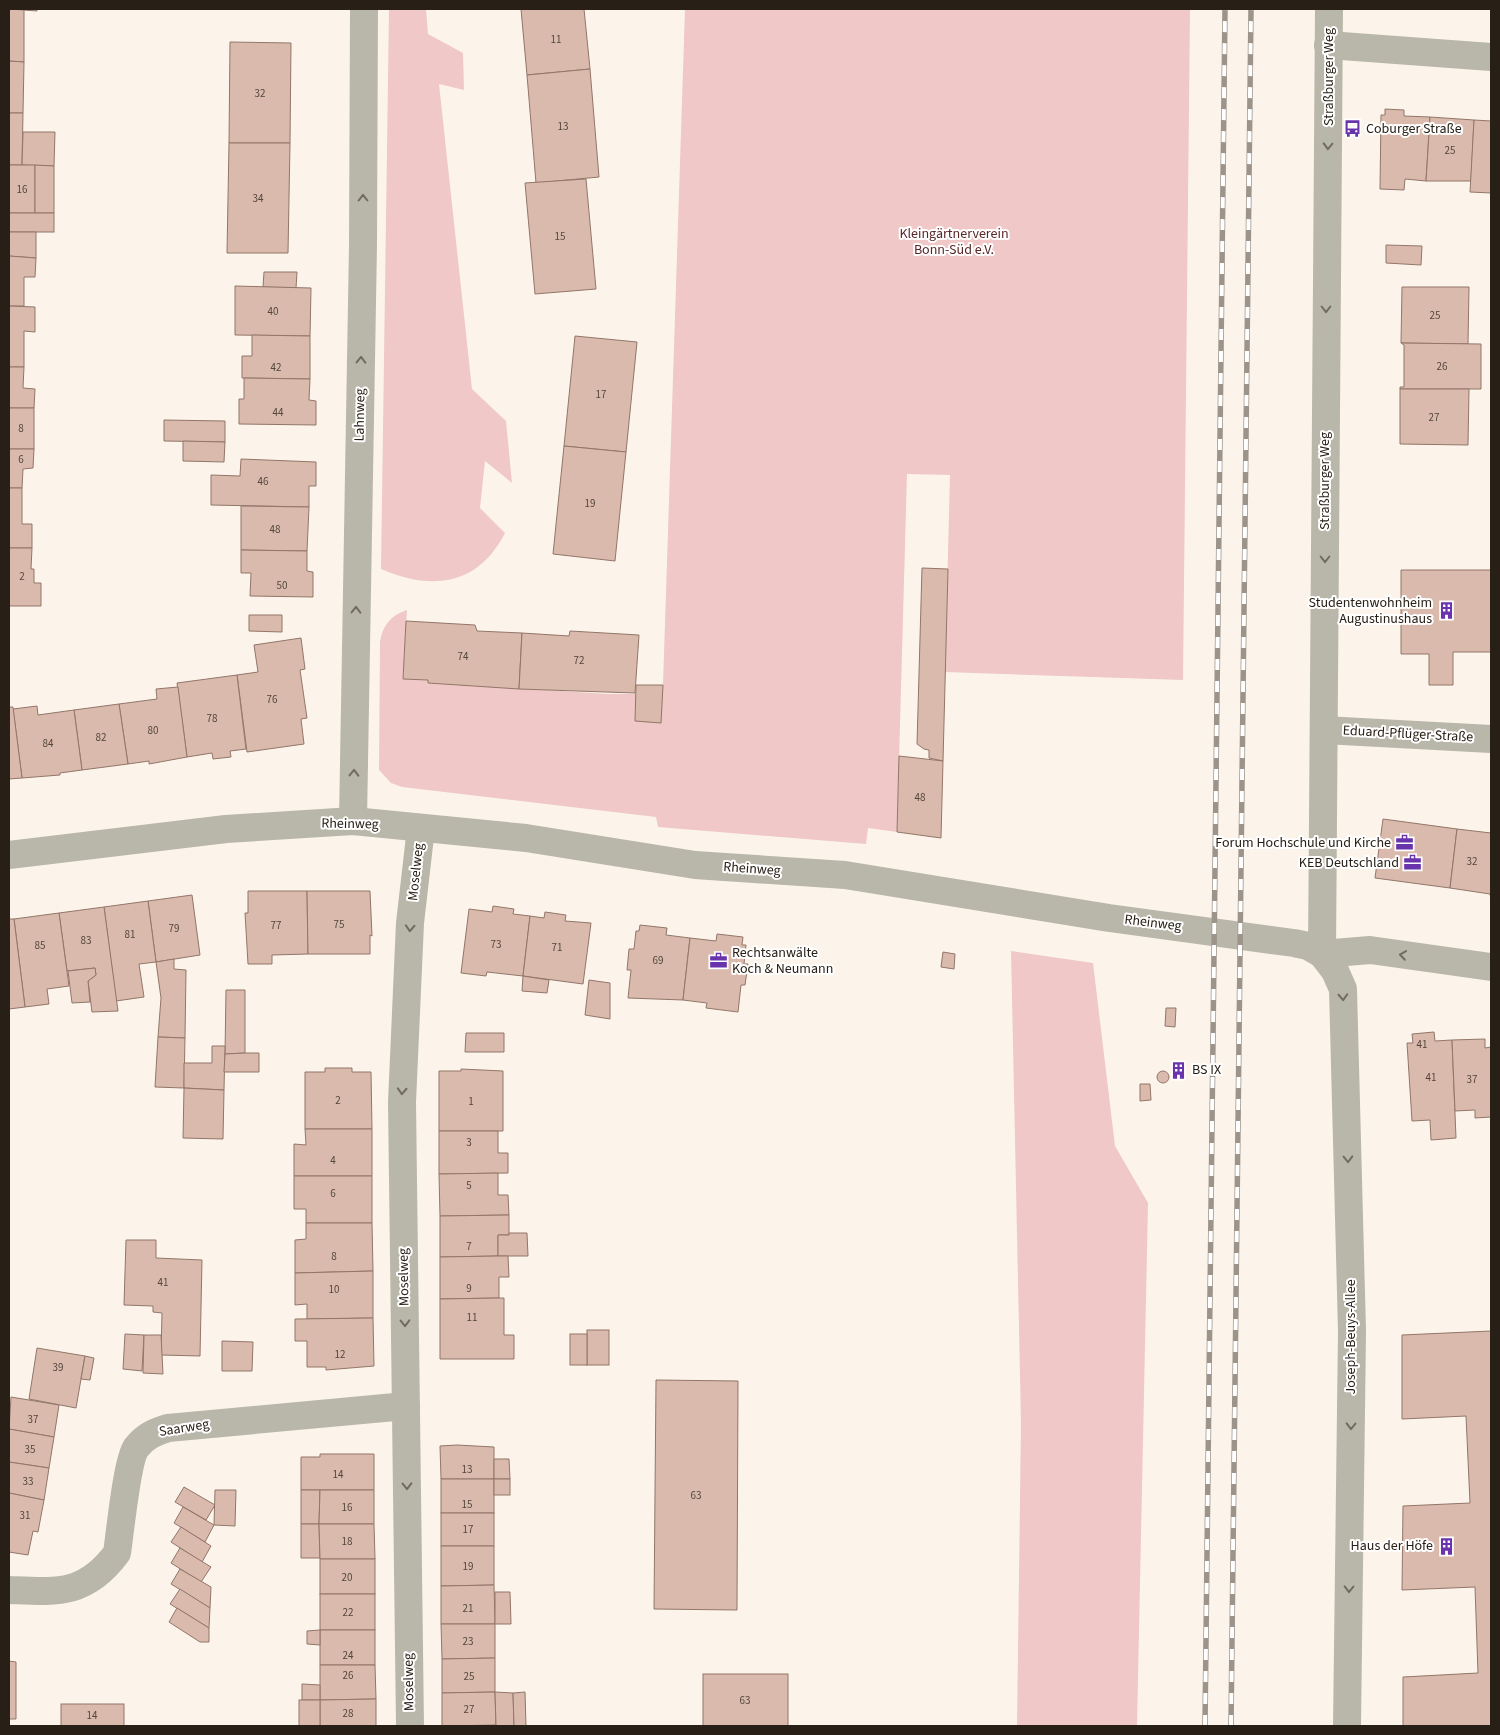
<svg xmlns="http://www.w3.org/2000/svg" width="1500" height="1735" font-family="'Source Sans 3',sans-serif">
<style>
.green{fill:#efc8c7}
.building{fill:#d9baac;stroke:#927669}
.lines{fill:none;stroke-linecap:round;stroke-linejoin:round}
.minor{stroke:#b9b7aa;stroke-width:28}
.rail-casing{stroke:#9c948a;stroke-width:5.5}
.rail{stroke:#fff;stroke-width:4;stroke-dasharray:11;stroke-linecap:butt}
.oneway{stroke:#706c60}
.labels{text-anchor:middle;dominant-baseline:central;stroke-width:4;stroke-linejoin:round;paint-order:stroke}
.number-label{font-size:11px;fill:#54463c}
.street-label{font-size:14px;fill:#282017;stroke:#fff}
.poi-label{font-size:14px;fill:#282017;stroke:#fff;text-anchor:end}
.park-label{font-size:14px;fill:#592628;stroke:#fff}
</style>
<rect width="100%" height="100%" fill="#fcf4ea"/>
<g class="green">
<path d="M389,9H426L428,34L463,53L464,90L439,84L472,389L506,421L512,483L485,461L480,508L505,533C478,586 431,591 381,569Z"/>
<path d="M685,9H1190L1183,680L945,672L950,475L907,474L897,832L868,828L866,844L658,827L656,817L402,787L391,783L379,770L380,642C382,626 391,615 407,610L403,679L428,680V683L609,694H636L663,685Z"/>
<polygon points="1011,951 1093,963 1115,1146 1148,1203 1137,1726 1017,1726 1021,1423"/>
</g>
<g class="building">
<polygon points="9,9 37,9 37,11"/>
<polygon points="9,9 24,10 24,62 9,61"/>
<polygon points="521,9 584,9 590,69 527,75"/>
<polygon points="230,42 291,43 290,143 229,143"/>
<polygon points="9,61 24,62 23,113 9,113"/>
<polygon points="590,69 599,177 536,183 527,75"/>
<polygon points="1385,109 1404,110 1404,116 1430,117 1426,181 1405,179 1404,190 1380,189 1381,115 1385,115"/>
<polygon points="9,113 23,113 22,165 9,165"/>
<polygon points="1430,117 1474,120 1471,181 1426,181"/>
<polygon points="1474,120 1491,121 1491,193 1470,192"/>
<polygon points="23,132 55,132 54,166 22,165"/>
<polygon points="229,143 290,143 288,253 227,253"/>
<rect x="9" y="165" width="26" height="48"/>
<polygon points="35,165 54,166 54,213 35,213"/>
<polygon points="586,179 596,289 535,294 525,183"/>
<rect x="9" y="213" width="45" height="19"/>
<polygon points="9,232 36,232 36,258 9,256"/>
<polygon points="1386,245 1422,246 1421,265 1386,263"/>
<polygon points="9,256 36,258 35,277 24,277 24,306 9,306"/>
<polygon points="264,272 297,272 296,288 263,287"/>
<polygon points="235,286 311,288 310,336 235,335"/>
<polygon points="1402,287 1469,287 1468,344 1401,343"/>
<polygon points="9,306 35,307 35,332 24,331 24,367 9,367"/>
<polygon points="252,335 310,336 310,379 242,378 242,356 252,356"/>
<polygon points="575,336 637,342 626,452 564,446"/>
<polygon points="1401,343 1481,344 1481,389 1400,389 1400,387 1404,387 1404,345"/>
<polygon points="9,367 24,367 23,388 35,389 34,408 9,408"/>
<polygon points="244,378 310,379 309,400 316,401 316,425 239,424 239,399 244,399"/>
<polygon points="1400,389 1469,389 1468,445 1400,444"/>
<rect x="9" y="408" width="25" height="41"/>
<polygon points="164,420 225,421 225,442 164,441"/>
<polygon points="183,441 225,442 224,462 183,461"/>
<polygon points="564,446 626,452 615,561 553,554"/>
<polygon points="9,449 34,449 33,468 23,469 22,488 9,488"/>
<polygon points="241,459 316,462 316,486 309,486 309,507 211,505 211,475 240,476"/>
<polygon points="9,488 22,488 22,524 32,524 32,548 9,548"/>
<polygon points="241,506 309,507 307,551 241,550"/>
<polygon points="9,548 32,548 31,569 34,569 34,583 41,583 41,606 9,606"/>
<polygon points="241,550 307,551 307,571 313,572 313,597 250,596 251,573 241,573"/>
<polygon points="922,568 948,569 943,761 929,758 929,750 924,749 917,744"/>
<polygon points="1401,570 1491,570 1491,652 1453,652 1453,685 1429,685 1429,654 1401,654"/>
<polygon points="249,615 282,615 282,632 249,631"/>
<polygon points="406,621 475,625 477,631 522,633 519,689 428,683 428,680 403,679"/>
<polygon points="570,631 639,635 635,693 519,689 522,633 569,636"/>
<polygon points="301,638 305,669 300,670 307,718 301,719 304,744 247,752 237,675 258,672 254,645"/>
<polygon points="237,675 246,749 230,751 231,757 213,759 212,753 187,757 177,683"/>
<polygon points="636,685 663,685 661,723 635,721"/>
<polygon points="178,687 187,757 149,764 149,761 128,764 119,704 157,699 156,689"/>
<polygon points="119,704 128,764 82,770 74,710"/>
<polygon points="37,706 38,715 74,710 82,770 60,773 60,775 22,778 13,709"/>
<polygon points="9,707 13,707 22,778 9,779"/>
<polygon points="899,756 943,761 941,838 897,832"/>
<polygon points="1383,819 1457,829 1450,888 1375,878"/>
<polygon points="1457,829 1491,833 1491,900 1490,894 1450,888"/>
<polygon points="248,891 307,891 308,954 272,955 272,964 248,964 245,913 248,913"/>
<polygon points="307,891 370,891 372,936 370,935 370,954 308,954"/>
<polygon points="192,895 200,955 156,962 148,901"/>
<polygon points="148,901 156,962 139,964 144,997 116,1001 104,907"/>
<polygon points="493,906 514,909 513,914 530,916 523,976 487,972 486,976 461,973 469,909 492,912"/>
<polygon points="104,907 118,1011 92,1012 88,981 96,975 95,968 67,971 59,913"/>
<polygon points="545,912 566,915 565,921 591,923 583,984 523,976 530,916 544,918"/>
<polygon points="59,913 69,986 47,989 49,1004 25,1007 14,919"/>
<polygon points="9,919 14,919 25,1007 9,1009"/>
<polygon points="640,925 667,928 666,935 690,938 683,1000 628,998 631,970 627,970 629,949 634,949 636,931 639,931"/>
<polygon points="717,934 743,937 742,945 746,945 744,964 748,964 745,985 741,985 738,1012 706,1008 707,1003 683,1000 690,938 716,941"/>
<polygon points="943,952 955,954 954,969 941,967"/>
<polygon points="174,959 174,969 186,970 185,1038 158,1037 161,998 156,962"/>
<polygon points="95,968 96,975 88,981 90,1002 72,1003 68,971"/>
<polygon points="523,976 549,980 547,993 522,991"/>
<polygon points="589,980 610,983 610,1019 585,1015"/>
<polygon points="226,990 245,990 245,1053 225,1054"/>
<polygon points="1166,1008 1176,1008 1175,1027 1165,1026"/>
<polygon points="1434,1032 1435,1041 1452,1040 1456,1138 1431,1140 1430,1120 1412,1121 1407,1043 1413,1043 1412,1034"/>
<polygon points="466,1033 504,1033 504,1052 465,1052"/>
<polygon points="158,1037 185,1038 184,1088 155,1087"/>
<polygon points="1485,1039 1485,1048 1491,1047 1491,1117 1475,1118 1475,1110 1455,1111 1452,1040"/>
<polygon points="212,1046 225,1046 224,1090 184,1088 184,1063 212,1063"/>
<polygon points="245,1053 259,1053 259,1072 224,1072 225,1054"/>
<circle cx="1178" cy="1070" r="6"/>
<polygon points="325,1068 352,1068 352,1072 371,1072 372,1129 305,1129 305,1072 325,1072"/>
<polygon points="461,1069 503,1071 503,1131 439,1131 439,1071 461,1071"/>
<circle cx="1163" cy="1077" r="6"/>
<polygon points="1140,1084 1150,1084 1151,1100 1140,1101"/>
<polygon points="184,1088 224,1090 223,1139 183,1138"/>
<polygon points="305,1129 372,1129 372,1176 294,1176 294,1144 306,1145"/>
<polygon points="439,1131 498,1131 498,1153 508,1153 508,1173 439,1174"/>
<polygon points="498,1173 498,1195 508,1195 509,1215 440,1216 439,1174"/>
<polygon points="294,1176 372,1176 372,1223 306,1223 306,1209 294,1209"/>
<polygon points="509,1215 509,1235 498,1235 498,1256 440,1257 440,1216"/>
<polygon points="306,1223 372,1223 373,1271 295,1273 295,1240 306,1239"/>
<polygon points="509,1233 527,1233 528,1256 498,1256 498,1235 509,1235"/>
<polygon points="126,1240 156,1240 156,1258 202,1260 200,1356 161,1355 162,1313 153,1312 153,1306 124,1305"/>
<polygon points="498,1256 508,1256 509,1277 499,1277 499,1298 440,1299 440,1257"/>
<polygon points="373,1271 373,1318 307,1319 307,1304 295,1305 295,1273"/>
<polygon points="499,1298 504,1298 504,1335 514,1335 514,1359 440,1359 440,1299"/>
<polygon points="373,1318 374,1366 326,1370 326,1367 307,1367 307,1341 295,1341 295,1319"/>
<rect x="587" y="1330" width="22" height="35"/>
<polygon points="1491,1331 1491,1726 1403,1726 1403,1677 1478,1673 1475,1587 1402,1590 1403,1506 1470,1503 1466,1416 1402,1419 1402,1335"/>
<polygon points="125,1334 144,1335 142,1371 123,1369"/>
<rect x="570" y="1334" width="17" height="31"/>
<polygon points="144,1335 161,1335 163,1374 143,1373"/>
<polygon points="222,1341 253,1342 252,1371 222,1371"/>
<polygon points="37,1348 85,1356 76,1408 29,1399"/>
<polygon points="85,1356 94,1358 90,1380 81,1379"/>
<polygon points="656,1380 738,1381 737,1610 654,1609"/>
<polygon points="11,1397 59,1405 54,1437 9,1429"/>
<polygon points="9,1429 54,1437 49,1468 9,1462"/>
<polygon points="457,1445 494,1447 494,1479 441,1479 440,1446"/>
<polygon points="320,1454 374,1454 374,1490 301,1490 301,1457 320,1457"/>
<polygon points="494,1459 509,1459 510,1479 494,1479"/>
<polygon points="9,1462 49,1468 44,1500 9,1493"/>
<rect x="441" y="1479" width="53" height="34"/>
<rect x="494" y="1479" width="16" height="16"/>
<polygon points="184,1487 215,1505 206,1520 175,1502"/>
<polygon points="215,1490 236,1490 235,1526 214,1525"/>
<polygon points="301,1490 320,1490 319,1524 301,1524"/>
<polygon points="320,1490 374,1490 374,1524 319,1524"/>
<polygon points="9,1493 44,1500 38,1532 33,1531 28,1555 9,1552"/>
<polygon points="183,1507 214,1525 205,1542 174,1523"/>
<rect x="441" y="1513" width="53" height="33"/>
<polygon points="301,1524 319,1524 320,1558 301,1558"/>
<polygon points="319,1524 374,1524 375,1559 320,1559"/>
<polygon points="181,1527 211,1546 202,1562 171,1542"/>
<polygon points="441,1546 494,1546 494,1585 441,1586"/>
<polygon points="180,1548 211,1567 201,1582 171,1563"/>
<rect x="320" y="1559" width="55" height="35"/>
<polygon points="180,1569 211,1587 210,1608 171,1584"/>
<polygon points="494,1585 495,1624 441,1624 441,1586"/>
<polygon points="180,1589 210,1608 209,1628 170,1604"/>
<polygon points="495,1592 510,1592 511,1624 495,1624"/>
<rect x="320" y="1594" width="55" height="36"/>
<polygon points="177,1608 209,1628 209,1642 200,1642 169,1622"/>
<polygon points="441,1624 495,1624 495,1658 442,1659"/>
<rect x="320" y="1630" width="55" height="35"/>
<polygon points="320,1630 320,1645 307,1644 307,1631"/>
<polygon points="495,1658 495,1692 442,1693 442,1659"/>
<polygon points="9,1661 16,1662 16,1719 9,1719"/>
<polygon points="320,1665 375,1665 376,1699 320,1700"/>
<rect x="703" y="1674" width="85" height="52"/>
<polygon points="302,1684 320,1685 320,1700 302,1700"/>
<polygon points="495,1692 496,1725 442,1726 442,1693"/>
<polygon points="495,1692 513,1693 514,1726 496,1726"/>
<polygon points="525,1692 526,1726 514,1726 513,1693"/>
<polygon points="376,1699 376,1726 320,1726 320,1700"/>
<rect x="299" y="1700" width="21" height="26"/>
<rect x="61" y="1704" width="63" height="22"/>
</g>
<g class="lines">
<g class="minor">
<polyline points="1328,45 1491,57"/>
<polyline points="1324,730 1491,739"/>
<polyline points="353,821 363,245 364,9"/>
<polyline points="9,855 226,829 353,821 526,838 695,865 845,875 1109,918 1294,943 1308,946 1322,954 1370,950 1491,967"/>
<polyline points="1322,954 1329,9"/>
<polyline points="1322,954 1335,971 1343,989 1352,1331 1347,1726"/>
<path d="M9,1590C56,1592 85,1596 117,1553C120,1533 127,1461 136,1448C145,1436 155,1432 168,1428L406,1406"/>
<polyline points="410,1726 402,1102 410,923 421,828"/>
</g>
<defs>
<g id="rail">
<polyline points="1205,1726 1225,9"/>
<polyline points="1231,1726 1251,9"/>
</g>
</defs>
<use href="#rail" class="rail-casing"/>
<use href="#rail" class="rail"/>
</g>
<defs><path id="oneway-chevron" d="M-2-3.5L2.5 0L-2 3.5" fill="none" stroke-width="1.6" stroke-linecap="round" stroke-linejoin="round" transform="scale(1.25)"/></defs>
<g class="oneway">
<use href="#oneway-chevron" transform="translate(1328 146) rotate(92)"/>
<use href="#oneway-chevron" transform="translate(363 198) rotate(-90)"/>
<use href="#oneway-chevron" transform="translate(1326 309) rotate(90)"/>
<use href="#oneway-chevron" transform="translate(361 360) rotate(-89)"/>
<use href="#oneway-chevron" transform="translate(1325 559) rotate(90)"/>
<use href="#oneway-chevron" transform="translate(356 610) rotate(-89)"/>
<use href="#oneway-chevron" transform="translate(354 773) rotate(-89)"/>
<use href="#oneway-chevron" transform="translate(410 928) rotate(93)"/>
<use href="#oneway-chevron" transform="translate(1403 955) rotate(-172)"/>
<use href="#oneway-chevron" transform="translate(1343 997) rotate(87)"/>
<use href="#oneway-chevron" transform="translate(402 1091) rotate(93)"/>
<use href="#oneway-chevron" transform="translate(1348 1159) rotate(88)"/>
<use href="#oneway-chevron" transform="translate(405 1323) rotate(89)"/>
<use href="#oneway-chevron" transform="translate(1351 1426) rotate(91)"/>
<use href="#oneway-chevron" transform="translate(407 1486) rotate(89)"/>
<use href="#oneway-chevron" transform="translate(1349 1589) rotate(91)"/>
</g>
<defs>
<symbol id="bus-bare" viewBox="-9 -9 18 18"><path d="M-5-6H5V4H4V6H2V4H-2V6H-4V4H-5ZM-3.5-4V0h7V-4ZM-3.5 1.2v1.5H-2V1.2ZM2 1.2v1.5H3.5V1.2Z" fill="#6934ab" stroke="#fff" stroke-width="2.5" paint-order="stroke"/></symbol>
<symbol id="building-bare" viewBox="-9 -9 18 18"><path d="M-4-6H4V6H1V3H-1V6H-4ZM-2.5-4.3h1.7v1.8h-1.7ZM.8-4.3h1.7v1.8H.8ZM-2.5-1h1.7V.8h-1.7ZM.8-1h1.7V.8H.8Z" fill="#6934ab" stroke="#fff" stroke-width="2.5" paint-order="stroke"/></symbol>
<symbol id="office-bare" viewBox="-9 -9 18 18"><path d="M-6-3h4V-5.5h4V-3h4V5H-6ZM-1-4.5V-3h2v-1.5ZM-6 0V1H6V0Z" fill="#6934ab" stroke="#fff" stroke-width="2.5" paint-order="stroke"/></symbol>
</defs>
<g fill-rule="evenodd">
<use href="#bus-bare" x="1340" y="116" width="25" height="25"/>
<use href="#building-bare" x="1434" y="598" width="25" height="25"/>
<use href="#office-bare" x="1392" y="830" width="25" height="25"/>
<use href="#office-bare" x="1400" y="850" width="25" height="25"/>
<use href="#office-bare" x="706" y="948" width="25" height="25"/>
<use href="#building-bare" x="1166" y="1058" width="25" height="25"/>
<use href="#building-bare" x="1434" y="1534" width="25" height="25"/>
</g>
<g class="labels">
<g class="number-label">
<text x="556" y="39">11</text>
<text x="260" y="93">32</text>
<text x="563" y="126">13</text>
<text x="1450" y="150">25</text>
<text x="22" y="189">16</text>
<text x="258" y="198">34</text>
<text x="560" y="236">15</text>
<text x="273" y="311">40</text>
<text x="1435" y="315">25</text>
<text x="1442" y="366">26</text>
<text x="276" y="367">42</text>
<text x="601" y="394">17</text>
<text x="278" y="412">44</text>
<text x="1434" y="417">27</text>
<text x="21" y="428">8</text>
<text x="21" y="459">6</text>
<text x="263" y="481">46</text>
<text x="590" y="503">19</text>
<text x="275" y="529">48</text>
<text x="22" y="576">2</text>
<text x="282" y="585">50</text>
<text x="463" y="656">74</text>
<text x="579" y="660">72</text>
<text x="272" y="699">76</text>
<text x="212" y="718">78</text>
<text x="153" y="730">80</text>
<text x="101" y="737">82</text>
<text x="48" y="743">84</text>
<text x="920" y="797">48</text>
<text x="1472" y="861">32</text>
<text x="339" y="924">75</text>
<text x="276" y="925">77</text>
<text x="174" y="928">79</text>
<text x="130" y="934">81</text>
<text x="86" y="940">83</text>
<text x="496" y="944">73</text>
<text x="40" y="945">85</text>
<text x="557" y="947">71</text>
<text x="658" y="960">69</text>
<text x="1422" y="1044">41</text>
<text x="1431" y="1077">41</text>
<text x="1472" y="1079">37</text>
<text x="338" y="1100">2</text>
<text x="471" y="1101">1</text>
<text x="469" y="1142">3</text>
<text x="333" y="1160">4</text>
<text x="469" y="1185">5</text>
<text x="333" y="1193">6</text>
<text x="469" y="1246">7</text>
<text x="334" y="1256">8</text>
<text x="163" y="1282">41</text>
<text x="469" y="1288">9</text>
<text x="334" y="1289">10</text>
<text x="472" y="1317">11</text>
<text x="340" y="1354">12</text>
<text x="58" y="1367">39</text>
<text x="33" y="1419">37</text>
<text x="30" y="1449">35</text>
<text x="467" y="1469">13</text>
<text x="338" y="1474">14</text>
<text x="28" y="1481">33</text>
<text x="696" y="1495">63</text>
<text x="467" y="1504">15</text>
<text x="347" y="1507">16</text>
<text x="25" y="1515">31</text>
<text x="468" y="1529">17</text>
<text x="347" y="1541">18</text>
<text x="468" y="1566">19</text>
<text x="347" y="1577">20</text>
<text x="468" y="1608">21</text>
<text x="348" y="1612">22</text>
<text x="468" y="1641">23</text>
<text x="348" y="1655">24</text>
<text x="348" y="1675">26</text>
<text x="469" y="1676">25</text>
<text x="745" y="1700">63</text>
<text x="469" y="1709">27</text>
<text x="348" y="1713">28</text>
<text x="92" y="1715">14</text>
</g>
<g class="street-label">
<text transform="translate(1329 77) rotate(-90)">Straßburger Weg</text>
<text transform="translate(360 415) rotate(-89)">Lahnweg</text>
<text transform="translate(1325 481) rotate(-90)">Straßburger Weg</text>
<text transform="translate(1408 734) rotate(3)">Eduard-Pflüger-Straße</text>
<text transform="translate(350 824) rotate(1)">Rheinweg</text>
<text transform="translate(752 869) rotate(4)">Rheinweg</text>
<text transform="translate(416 872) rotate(-84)">Moselweg</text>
<text transform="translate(1153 923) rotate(7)">Rheinweg</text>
<text transform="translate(404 1277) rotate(-91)">Moselweg</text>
<text transform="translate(1351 1337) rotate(-90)">Joseph-Beuys-Allee</text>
<text transform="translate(184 1428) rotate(-9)">Saarweg</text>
<text transform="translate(409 1682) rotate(-91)">Moselweg</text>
</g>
<g class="poi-label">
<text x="1366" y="129" text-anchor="start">Coburger Straße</text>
<text x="1432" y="603">Studentenwohnheim<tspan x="1432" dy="16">Augustinushaus</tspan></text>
<text x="1391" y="843">Forum Hochschule und Kirche</text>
<text x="1399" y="863">KEB Deutschland</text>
<text x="732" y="953" text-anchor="start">Rechtsanwälte<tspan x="732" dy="16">Koch &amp; Neumann</tspan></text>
<text x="1192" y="1070" text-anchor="start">BS IX</text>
<text x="1433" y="1546">Haus der Höfe</text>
</g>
<g class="park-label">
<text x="954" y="234">Kleingärtnerverein<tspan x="954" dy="16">Bonn-Süd e.V.</tspan></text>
</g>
</g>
<rect width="1500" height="1735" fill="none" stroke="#282017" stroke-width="20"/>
</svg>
